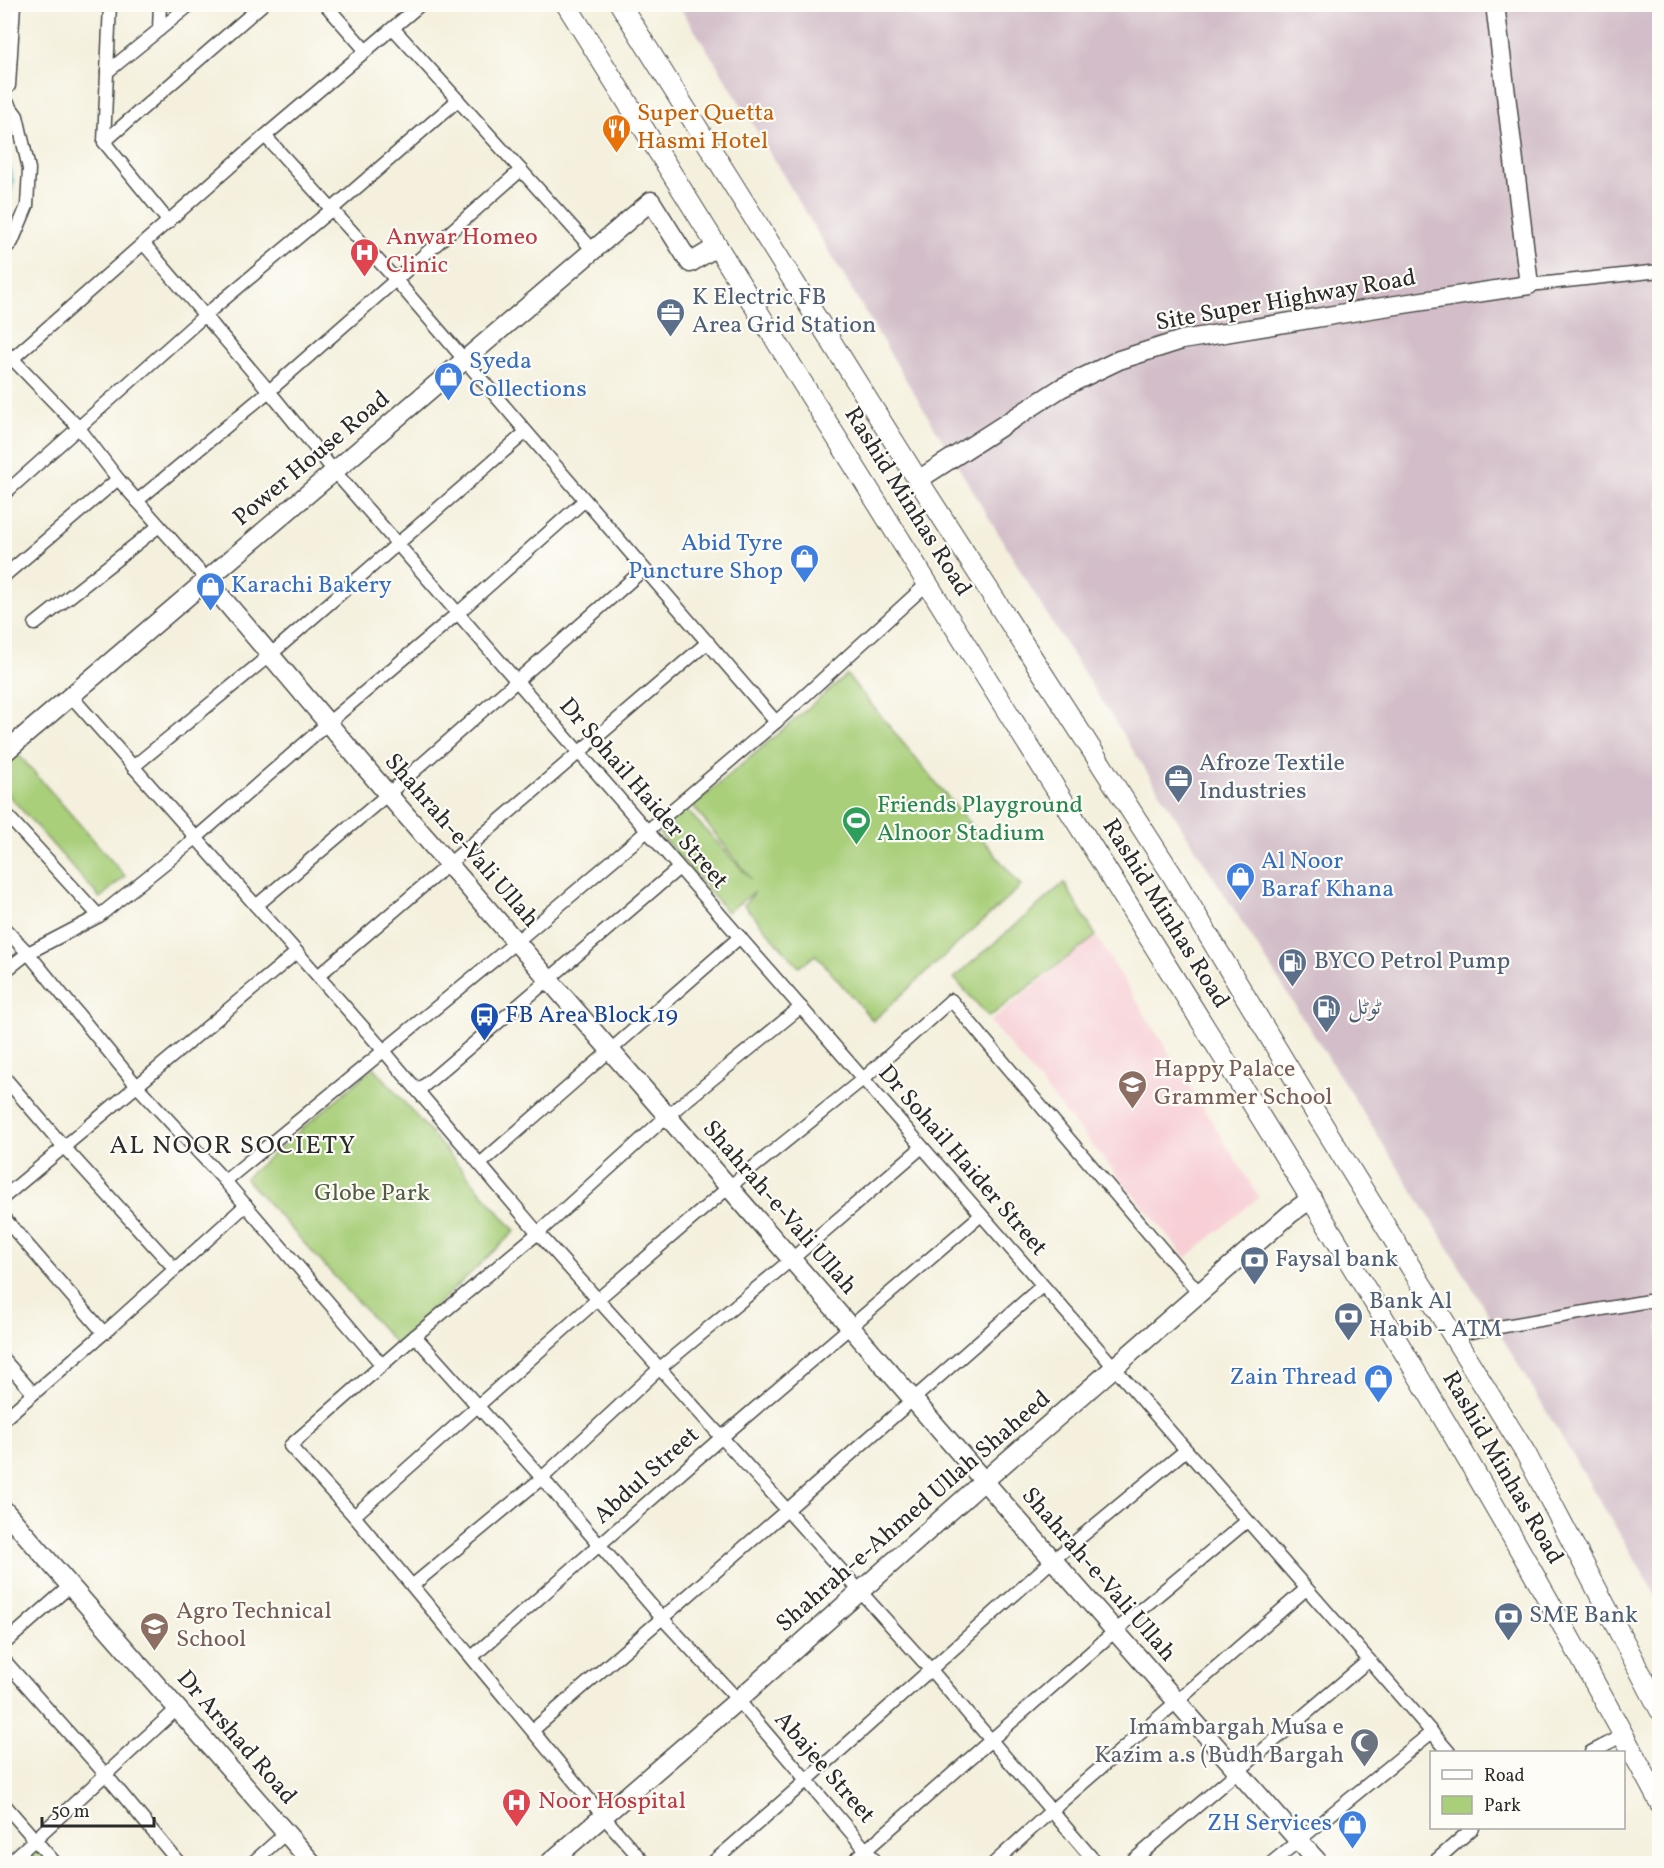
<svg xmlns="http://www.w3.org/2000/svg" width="1664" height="1868" font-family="Vollkorn,Amiri,serif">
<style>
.built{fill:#f7cfd5}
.industrial{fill:#d2bdc8}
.green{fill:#a9cf7a;stroke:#6a7d52;stroke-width:1.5}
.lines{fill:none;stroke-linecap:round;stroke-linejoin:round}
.stream{stroke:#3fb0b7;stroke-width:4.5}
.street-casing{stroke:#494946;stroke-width:15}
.secondary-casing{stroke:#494946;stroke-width:21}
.primary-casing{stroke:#494946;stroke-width:22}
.street{stroke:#fff;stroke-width:12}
.secondary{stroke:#fff;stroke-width:18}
.primary{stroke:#fff;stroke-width:20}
.labels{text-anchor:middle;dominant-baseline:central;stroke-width:4.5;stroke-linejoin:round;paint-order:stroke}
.food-label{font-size:24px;fill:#c56008;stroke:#fdfcf7;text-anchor:start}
.health-label{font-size:24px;fill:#be3a42;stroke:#fdfcf7;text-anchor:start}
.service-label{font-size:24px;fill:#4e5e75;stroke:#fdfcf7;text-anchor:start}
.street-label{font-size:24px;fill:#2b2b2b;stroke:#fdfcf7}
.shop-label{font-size:24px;fill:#366cbe;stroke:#fdfcf7;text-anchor:start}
.leisure-label{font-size:24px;fill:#27864d;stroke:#fdfcf7;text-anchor:start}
.transit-label{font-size:24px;fill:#164399;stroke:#fdfcf7;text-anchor:start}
.education-label{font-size:24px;fill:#785e54;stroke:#fdfcf7;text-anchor:start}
.park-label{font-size:24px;fill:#515c43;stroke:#fdfcf7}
.worship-label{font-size:24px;fill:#5b616d;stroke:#fdfcf7;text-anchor:end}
.neighbourhood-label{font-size:26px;letter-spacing:1.5px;fill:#2b2b2b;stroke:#fdfcf7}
</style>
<rect width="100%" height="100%" fill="#fdfcf7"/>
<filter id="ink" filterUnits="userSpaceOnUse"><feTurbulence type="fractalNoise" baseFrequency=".0167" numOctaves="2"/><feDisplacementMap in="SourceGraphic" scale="12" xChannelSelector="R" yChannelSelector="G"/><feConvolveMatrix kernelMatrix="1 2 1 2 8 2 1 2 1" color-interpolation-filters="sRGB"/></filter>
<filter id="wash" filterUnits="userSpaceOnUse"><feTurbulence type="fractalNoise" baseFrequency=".008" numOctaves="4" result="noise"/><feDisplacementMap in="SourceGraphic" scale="24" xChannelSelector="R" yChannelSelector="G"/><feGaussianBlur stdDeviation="1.35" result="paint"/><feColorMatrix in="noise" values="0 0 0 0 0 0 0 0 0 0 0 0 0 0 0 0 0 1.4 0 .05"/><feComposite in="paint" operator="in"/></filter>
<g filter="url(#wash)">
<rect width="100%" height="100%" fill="#f4f0dd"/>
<polygon class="built" points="1096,936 1259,1197 1186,1258 990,1022"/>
<polygon class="industrial" points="678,5 1659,5 1659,1600 1442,1237 1052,623 717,65"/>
<g class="green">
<polygon points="847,675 1021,886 873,1021 816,955 799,967 744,905 755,892 727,912 658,832 686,809 751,879 693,806"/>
<polygon points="18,754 125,876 100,898 5,791 5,766"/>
<polygon points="1064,883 1096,936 989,1017 954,978"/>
<polygon points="374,1067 515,1231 396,1344 245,1178"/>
<polygon points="36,1840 56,1864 8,1864"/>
</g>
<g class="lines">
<polyline class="stream" points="4,148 12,182 4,218"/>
</g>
</g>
<g filter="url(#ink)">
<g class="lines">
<defs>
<g id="street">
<polyline points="110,4 104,142 169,222"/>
<polyline points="325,4 366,51"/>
<polyline points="393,28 593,250"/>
<polyline points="159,30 160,4"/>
<polyline points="107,72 191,4"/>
<polyline points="4,91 9,86 14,4"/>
<polyline points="4,98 17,116 29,169 27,206 12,242 4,250"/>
<polyline points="265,136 395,279 776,722"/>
<polyline points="104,142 263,4"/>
<polyline points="144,244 269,391 334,471 1449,1752"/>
<polyline points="1529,285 1660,271"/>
<polyline points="4,350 79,428 118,479 207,580"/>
<polyline points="4,366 265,136 421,4"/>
<polyline points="4,494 204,316 331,210 458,100"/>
<polyline points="137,501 269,391 521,170"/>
<polyline points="4,576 118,479"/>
<polyline points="4,604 4,628"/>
<polyline points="35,624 159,526"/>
<polyline points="71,696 384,1051 538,1233 930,1669 1097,1864"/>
<polyline points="133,767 270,655 526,432"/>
<polyline points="4,812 99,916"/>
<polyline points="256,906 388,794 644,569"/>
<polyline points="4,928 28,953 137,1086 225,1181 382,1365"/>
<polyline points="4,972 28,953 99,916 196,838 328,723 458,613 585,500"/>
<polyline points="318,976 708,642"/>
<polyline points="4,1077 64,1147 175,1269"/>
<polyline points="418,1091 679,868"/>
<polyline points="480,1164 740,937"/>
<polyline points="225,1181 516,942 776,722 928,583"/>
<polyline points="4,1197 297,952"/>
<polyline points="4,1218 104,1333"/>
<polyline points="1453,1335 1660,1299"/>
<polyline points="415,1336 542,1478 662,1618 738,1700 878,1864"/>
<polyline points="4,1360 33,1393"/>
<polyline points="4,1419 104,1333 246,1205"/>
<polyline points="354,1516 598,1299 729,1187 863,1079 951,1000 1200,1294"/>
<polyline points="413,1585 542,1478 660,1368 792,1259 922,1147"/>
<polyline points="4,1644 71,1585"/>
<polyline points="472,1657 722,1437 981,1215"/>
<polyline points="4,1660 106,1775 180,1864"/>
<polyline points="533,1730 787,1510 1042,1286"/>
<polyline points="1591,1752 1624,1735"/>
<polyline points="4,1804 56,1864"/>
<polyline points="8,1864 178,1708"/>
<polyline points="251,1864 287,1832"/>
<polyline points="645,1864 603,1816 354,1516 290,1446 415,1336 538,1233 667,1116 801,1007"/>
<polyline points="711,1864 806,1781 1053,1560 1186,1450"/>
<polyline points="850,1864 1115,1631 1247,1521"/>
<polyline points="993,1864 1051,1811 1306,1589"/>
<polyline points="1129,1864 1369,1660"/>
<polyline points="1270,1864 1432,1732"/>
<polyline points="1432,1864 1473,1828"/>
</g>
<g id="secondary">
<polyline points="918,480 1061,388 1119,360 1182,340 1370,309 1529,285 1495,4"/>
<polyline points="207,580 392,799 984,1481 1298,1840 1320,1864"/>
<polyline points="4,753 651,201 690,263 718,246"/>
<polyline points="4,1510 313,1864"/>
<polyline points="548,1864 738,1700 984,1481 1290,1214 1312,1198"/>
</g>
<g id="primary">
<path d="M566,4C726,258 883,513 1042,767C1256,1108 1471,1448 1660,1803"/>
<polyline points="620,4 918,480 1171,873 1307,1099 1526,1454 1660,1710"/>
</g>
</defs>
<use href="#street" class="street-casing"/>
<use href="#secondary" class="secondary-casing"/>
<use href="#primary" class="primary-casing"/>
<use href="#street" class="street"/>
<use href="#secondary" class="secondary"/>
<use href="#primary" class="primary"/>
</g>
</g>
<defs>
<symbol id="restaurant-pin" viewBox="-11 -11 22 30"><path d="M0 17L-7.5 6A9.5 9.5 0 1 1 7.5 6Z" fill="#e8710a" stroke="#fdfcf7"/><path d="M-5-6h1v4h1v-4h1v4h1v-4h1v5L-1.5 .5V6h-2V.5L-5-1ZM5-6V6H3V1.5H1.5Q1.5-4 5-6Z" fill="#fff"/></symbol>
<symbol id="hospital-pin" viewBox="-11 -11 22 30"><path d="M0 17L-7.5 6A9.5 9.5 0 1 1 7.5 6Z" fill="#e0444e" stroke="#fdfcf7"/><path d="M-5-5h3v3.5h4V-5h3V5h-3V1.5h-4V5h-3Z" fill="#fff"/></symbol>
<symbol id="office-pin" viewBox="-11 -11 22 30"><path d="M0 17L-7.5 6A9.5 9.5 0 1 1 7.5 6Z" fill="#5c6f8a" stroke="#fdfcf7"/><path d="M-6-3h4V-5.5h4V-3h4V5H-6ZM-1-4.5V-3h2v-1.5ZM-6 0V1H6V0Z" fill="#fff"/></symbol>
<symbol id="shop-pin" viewBox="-11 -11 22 30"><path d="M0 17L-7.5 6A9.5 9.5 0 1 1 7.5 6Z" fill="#3f7fe0" stroke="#fdfcf7"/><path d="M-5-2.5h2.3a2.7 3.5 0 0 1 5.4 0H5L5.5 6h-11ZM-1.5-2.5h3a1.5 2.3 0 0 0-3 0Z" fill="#fff"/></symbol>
<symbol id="stadium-pin" viewBox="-11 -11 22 30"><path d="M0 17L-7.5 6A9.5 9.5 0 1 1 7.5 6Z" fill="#2e9e5b" stroke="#fdfcf7"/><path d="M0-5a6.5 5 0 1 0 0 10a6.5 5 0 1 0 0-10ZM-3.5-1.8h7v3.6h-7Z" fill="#fff"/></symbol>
<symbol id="fuel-pin" viewBox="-11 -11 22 30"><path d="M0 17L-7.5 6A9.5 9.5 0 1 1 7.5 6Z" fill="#5c6f8a" stroke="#fdfcf7"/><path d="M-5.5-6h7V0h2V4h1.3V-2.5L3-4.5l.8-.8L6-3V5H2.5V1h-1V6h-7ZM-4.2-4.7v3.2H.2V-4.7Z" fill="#fff"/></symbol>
<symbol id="bus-pin" viewBox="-11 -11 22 30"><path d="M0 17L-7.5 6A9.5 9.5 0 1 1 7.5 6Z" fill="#1a4fb4" stroke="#fdfcf7"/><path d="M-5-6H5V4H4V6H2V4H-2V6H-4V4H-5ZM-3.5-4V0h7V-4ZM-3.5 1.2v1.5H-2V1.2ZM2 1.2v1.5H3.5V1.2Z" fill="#fff"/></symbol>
<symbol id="school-pin" viewBox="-11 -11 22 30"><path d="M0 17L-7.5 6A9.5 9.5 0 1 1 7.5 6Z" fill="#8d6e63" stroke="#fdfcf7"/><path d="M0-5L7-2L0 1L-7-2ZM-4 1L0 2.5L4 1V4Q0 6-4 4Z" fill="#fff"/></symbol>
<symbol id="bank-pin" viewBox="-11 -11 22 30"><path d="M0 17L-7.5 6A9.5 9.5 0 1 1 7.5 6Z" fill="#5c6f8a" stroke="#fdfcf7"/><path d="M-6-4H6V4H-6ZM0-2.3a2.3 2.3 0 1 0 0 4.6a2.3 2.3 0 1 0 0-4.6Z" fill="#fff"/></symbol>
<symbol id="mosque-pin" viewBox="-11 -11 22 30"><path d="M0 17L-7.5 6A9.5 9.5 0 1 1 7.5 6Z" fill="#6b7280" stroke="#fdfcf7"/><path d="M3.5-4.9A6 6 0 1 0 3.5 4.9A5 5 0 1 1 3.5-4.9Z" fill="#fff"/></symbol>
</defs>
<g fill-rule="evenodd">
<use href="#restaurant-pin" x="600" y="112" width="33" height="45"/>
<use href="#hospital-pin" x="348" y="236" width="33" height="45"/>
<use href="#office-pin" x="654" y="296" width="33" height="45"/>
<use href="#shop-pin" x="432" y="360" width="33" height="45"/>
<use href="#shop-pin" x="788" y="542" width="33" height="45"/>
<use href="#shop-pin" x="194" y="570" width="33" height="45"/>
<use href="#office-pin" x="1162" y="762" width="33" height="45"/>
<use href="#stadium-pin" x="840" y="804" width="33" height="45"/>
<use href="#shop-pin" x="1224" y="860" width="33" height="45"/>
<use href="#fuel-pin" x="1276" y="946" width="33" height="45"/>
<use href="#fuel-pin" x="1310" y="992" width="33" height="45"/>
<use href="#bus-pin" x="468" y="1000" width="33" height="45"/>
<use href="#school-pin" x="1116" y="1068" width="33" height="45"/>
<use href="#bank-pin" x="1238" y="1244" width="33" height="45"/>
<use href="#bank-pin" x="1332" y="1300" width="33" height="45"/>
<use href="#shop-pin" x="1362" y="1362" width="33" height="45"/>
<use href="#bank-pin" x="1492" y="1600" width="33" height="45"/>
<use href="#school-pin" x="138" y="1610" width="33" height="45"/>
<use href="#mosque-pin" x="1348" y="1726" width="33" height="45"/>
<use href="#hospital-pin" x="500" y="1786" width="33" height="45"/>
<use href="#shop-pin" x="1336" y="1808" width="33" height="45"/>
</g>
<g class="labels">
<g class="food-label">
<text x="637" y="114">Super Quetta<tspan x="637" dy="28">Hasmi Hotel</tspan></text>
</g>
<g class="health-label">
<text x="386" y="238">Anwar Homeo<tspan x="386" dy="28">Clinic</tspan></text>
<text x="538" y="1802">Noor Hospital</text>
</g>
<g class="service-label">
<text x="692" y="298">K Electric FB<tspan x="692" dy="28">Area Grid Station</tspan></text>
<text x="1199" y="764">Afroze Textile<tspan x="1199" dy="28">Industries</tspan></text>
<text x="1314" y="962">BYCO Petrol Pump</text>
<text x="1348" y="1008">ٹوٹل</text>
<text x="1275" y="1260">Faysal bank</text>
<text x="1369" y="1302">Bank Al<tspan x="1369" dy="28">Habib - ATM</tspan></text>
<text x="1529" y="1616">SME Bank</text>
</g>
<g class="street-label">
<text transform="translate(1286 301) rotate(-10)">Site Super Highway Road</text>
<text transform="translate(312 459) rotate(-40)">Power House Road</text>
<text transform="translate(907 502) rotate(58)">Rashid Minhas Road</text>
<text transform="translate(643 794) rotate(49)">Dr Sohail Haider Street</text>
<text transform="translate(461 841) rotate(49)">Shahrah-e-Vali Ullah</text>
<text transform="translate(1165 914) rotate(58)">Rashid Minhas Road</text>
<text transform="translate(962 1161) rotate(49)">Dr Sohail Haider Street</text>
<text transform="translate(779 1208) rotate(49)">Shahrah-e-Vali Ullah</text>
<text transform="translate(1502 1468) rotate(60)">Rashid Minhas Road</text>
<text transform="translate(647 1476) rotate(-42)">Abdul Street</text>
<text transform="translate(914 1512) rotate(-41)">Shahrah-e-Ahmed Ullah Shaheed</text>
<text transform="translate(1098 1575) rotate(49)">Shahrah-e-Vali Ullah</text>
<text transform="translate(236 1738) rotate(49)">Dr Arshad Road</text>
<text transform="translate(824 1768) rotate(49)">Abajee Street</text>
</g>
<g class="shop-label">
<text x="469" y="362">Syeda<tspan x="469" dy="28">Collections</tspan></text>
<text x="783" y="544" text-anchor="end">Abid Tyre<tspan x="783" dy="28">Puncture Shop</tspan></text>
<text x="231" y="586">Karachi Bakery</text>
<text x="1261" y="862">Al Noor<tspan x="1261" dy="28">Baraf Khana</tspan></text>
<text x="1357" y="1378" text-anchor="end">Zain Thread</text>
<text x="1332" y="1824" text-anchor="end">ZH Services</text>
</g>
<g class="leisure-label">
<text x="877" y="806">Friends Playground<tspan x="877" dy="28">Alnoor Stadium</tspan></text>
</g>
<g class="transit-label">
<text x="505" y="1016">FB Area Block 19</text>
</g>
<g class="education-label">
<text x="1154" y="1070">Happy Palace<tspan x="1154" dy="28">Grammer School</tspan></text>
<text x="176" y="1612">Agro Technical<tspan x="176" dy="28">School</tspan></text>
</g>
<g class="park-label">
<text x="372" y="1194">Globe Park</text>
</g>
<g class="worship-label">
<text x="1344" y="1728">Imambargah Musa e<tspan x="1344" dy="28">Kazim a.s (Budh Bargah</tspan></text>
</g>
<g class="neighbourhood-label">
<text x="233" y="1146">AL NOOR SOCIETY</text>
</g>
</g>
<rect width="1664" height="1868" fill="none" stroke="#fdfcf7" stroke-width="24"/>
<rect x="1430" y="1751" width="195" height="78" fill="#fdfcf7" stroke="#a9a8a5" stroke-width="1.5"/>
<rect x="1442" y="1770" width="30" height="9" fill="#ffffff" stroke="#a9a8a5" stroke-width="1.5"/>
<text x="1484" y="1781" font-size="18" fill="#2b2b2b">Road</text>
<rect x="1442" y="1796" width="30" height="18" fill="#a9cf7a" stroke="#a9a8a5" stroke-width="1.5"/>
<text x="1484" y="1811" font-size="18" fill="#2b2b2b">Park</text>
<path d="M42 1817v9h112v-9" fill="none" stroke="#2b2b2b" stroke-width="3"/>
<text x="51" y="1817" font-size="18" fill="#2b2b2b" stroke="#fdfcf7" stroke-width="4.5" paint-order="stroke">50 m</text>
</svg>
